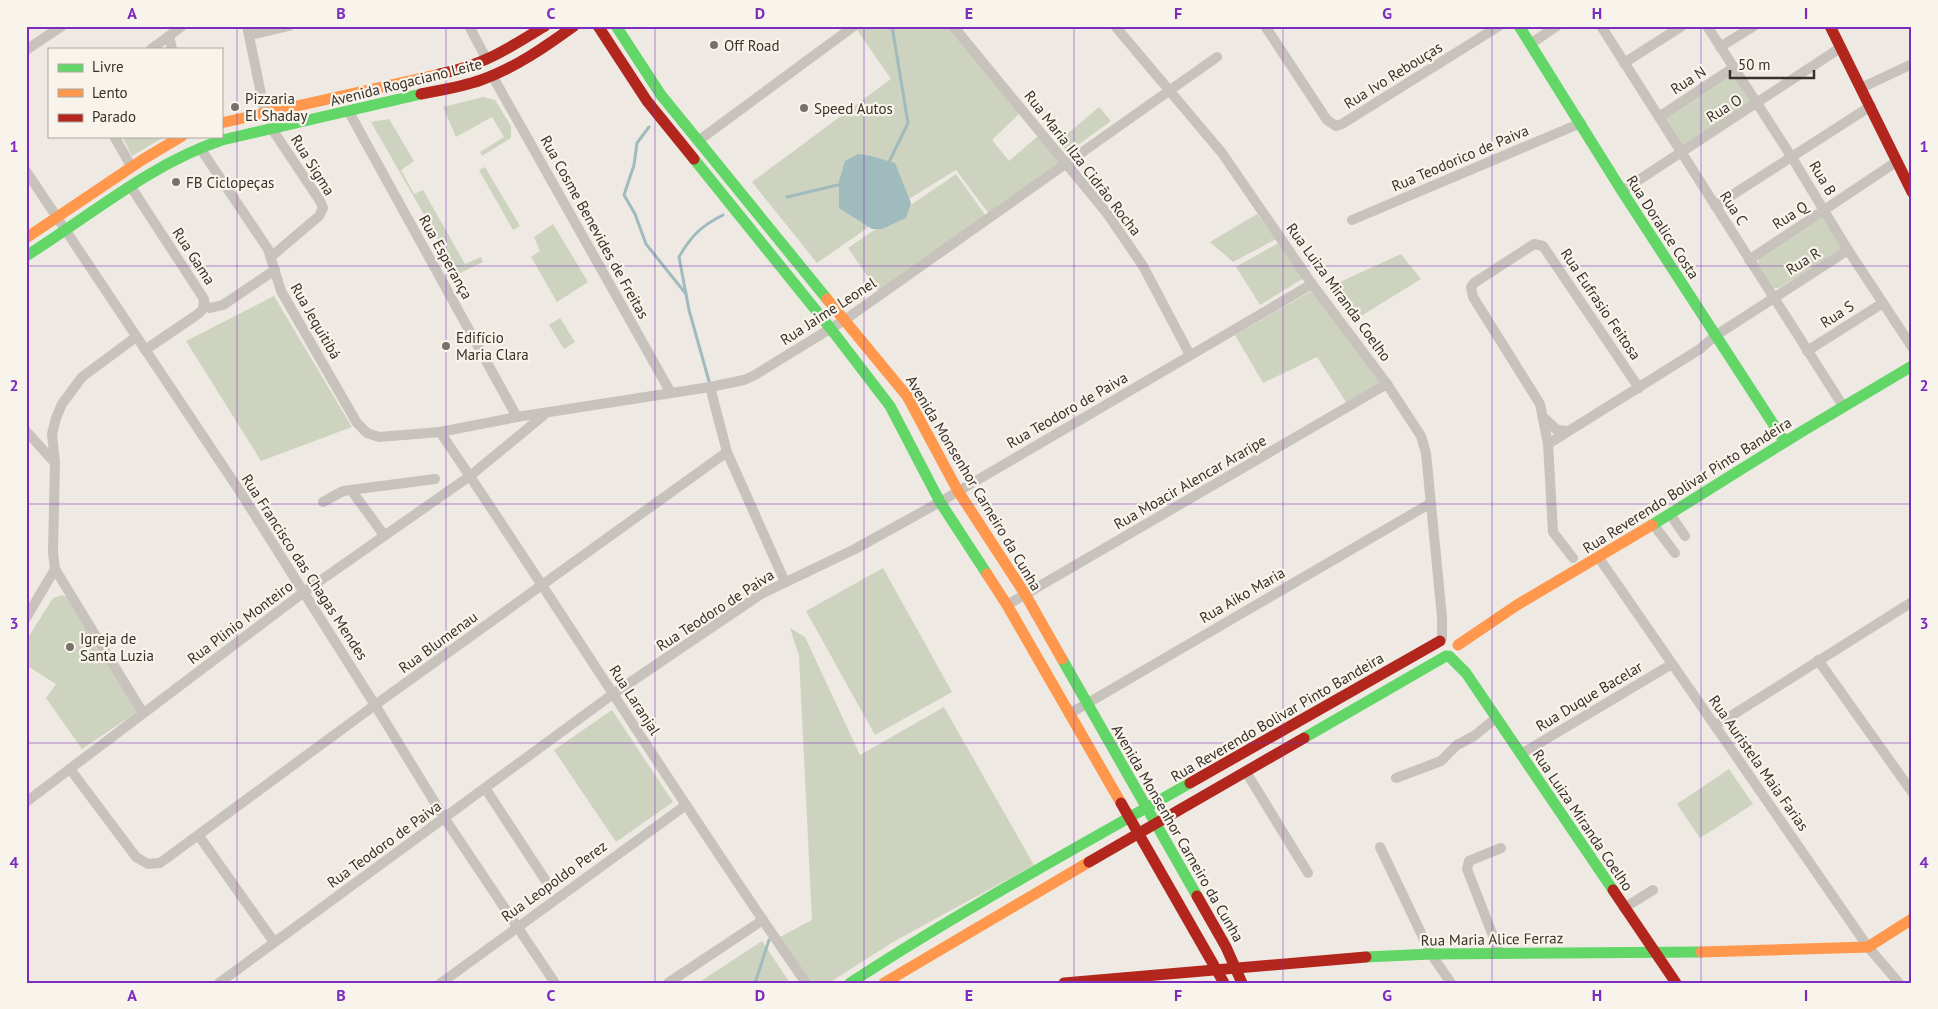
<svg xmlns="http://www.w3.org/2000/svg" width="1938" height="1009" font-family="'PT Sans',sans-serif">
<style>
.green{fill:#cdd3be}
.water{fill:#a0bbbe}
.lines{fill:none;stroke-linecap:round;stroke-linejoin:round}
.stream{stroke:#a0bbbe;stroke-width:3}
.street{stroke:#c7c2bc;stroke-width:10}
.fast{stroke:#63d668;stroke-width:11}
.slow{stroke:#ff974d;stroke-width:11}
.jam{stroke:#b3261e;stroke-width:11}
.grid{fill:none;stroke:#7b2cbf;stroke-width:1;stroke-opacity:0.55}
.poi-dot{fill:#78716b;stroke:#f9f4eb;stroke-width:2}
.labels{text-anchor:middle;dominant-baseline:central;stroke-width:4.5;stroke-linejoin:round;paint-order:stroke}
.poi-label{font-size:15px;fill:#38302a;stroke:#f9f4eb;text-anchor:start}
.street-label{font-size:15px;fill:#38302a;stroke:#f9f4eb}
.neatline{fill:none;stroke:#7b2cbf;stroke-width:2}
.grid-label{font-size:16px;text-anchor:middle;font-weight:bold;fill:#7b2cbf}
</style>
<rect width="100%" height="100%" fill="#eeeae3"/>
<g class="green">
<polygon points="862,26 950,26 1020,113 992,140 1009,161 1038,136 1061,163 989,214 956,170 909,199 817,263 752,182 891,79 857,30"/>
<polygon points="1729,76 1734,76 1752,101 1686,146 1682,145 1664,119"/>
<polygon points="483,97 495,100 511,126 511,138 482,156 480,152 504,137 492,117 456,137 443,107"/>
<polygon points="1099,107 1111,121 1067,153 1059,141"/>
<polygon points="389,119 414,161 401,170 414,194 423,190 465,264 481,257 483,262 458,274 371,122"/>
<polygon points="122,136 166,136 132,156"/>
<polygon points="485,167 520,226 513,230 479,170"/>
<polygon points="956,174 986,216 878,291 848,248"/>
<polygon points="1257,214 1276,239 1233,262 1210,242"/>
<polygon points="1820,217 1825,218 1842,246 1840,250 1779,288 1774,288 1758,263 1760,257"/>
<polygon points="553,224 588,282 557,302 531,257 540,251 534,237"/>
<polygon points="1280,242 1304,278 1260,305 1236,267"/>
<polygon points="1401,254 1421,279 1353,321 1329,287"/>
<polygon points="1313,290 1381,383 1346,402 1317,357 1263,383 1235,335"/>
<polygon points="274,296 352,427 261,461 186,341"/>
<polygon points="560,318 575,342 564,349 549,325"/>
<polygon points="883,568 952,692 875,735 806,611"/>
<polygon points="62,595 69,598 137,712 82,749 46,698 56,684 26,665 26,641 53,598"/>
<polygon points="790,628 805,637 860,755 944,707 1034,865 893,942 829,983 811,983 780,937 812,920 799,656"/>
<polygon points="612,710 673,802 616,842 554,750"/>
<polygon points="1729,769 1753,804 1700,838 1677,804"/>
<polygon points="762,941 790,983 698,983"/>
</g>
<polygon class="water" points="858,154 871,156 895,163 911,203 906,218 882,229 872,229 839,208 839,181 845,161"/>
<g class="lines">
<g class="stream">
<polyline points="649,127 637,143 634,165 624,195 635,214 646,244 686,294"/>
<polyline points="888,164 908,123 892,26"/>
<polyline points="787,197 842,184"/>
<path d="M709,381L689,310L679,257C691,236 701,226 723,215"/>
<polyline points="755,983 769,940"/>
</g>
<g class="street">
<polyline points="247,26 265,113"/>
<polyline points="469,26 487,60"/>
<polyline points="953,26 1106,212 1143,266 1190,355"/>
<polyline points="1115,26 1222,153 1312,284 1387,384 1421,436 1426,453 1442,617 1442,638"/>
<polyline points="1265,26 1327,120 1336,126 1342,124 1499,26"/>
<polyline points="1601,26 1843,406"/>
<polyline points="1707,26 1791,156 1848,250 1912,347"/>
<polyline points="250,35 289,26"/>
<polyline points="1530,44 1557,26"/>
<polyline points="1720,47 1754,26"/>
<polyline points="151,49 169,36"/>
<polyline points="172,49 169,36 182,26"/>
<polyline points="26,50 62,26"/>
<polyline points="1624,63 1682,26"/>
<polyline points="493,77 671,393"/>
<polyline points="1861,88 1912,64"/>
<polyline points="349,112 517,417"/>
<polyline points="1659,117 1733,68"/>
<polyline points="114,136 131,166"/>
<polyline points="698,141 854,26"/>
<polyline points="200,148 268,249 281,291 357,423 367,433 379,437 440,432 517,417 710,387 744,380 755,375 846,319 1217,57"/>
<polyline points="26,171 239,490 375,705 445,819 555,983"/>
<polyline points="131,187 204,299 203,309 198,314 145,350"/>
<polyline points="1622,191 1840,48"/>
<polyline points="1715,206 1871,106"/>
<polyline points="1352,220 1581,123"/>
<polyline points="272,256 319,216 323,208 320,201 272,129"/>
<polyline points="1749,260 1896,162"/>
<polyline points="204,304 210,308 223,305 275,270"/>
<polyline points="1807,351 1883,303"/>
<polyline points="710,387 727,452 785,582"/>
<polyline points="1543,417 1557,430 1568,431"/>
<polyline points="26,431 55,463"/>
<path d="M440,432C564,614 680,802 806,983"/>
<polyline points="1548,444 1700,349 1715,336 1848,250"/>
<polyline points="351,490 384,535"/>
<polyline points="323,502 343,491 435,479"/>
<polyline points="1670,514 1685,536"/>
<polyline points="1653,524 1675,553"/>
<polyline points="1573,558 1553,532 1548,444 1540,404 1473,297 1471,287 1474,283 1534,244 1543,246 1639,388"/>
<polyline points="1599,558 1868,947 1899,983"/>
<polyline points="55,569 143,713"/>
<polyline points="1007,605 1387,384"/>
<polyline points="26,618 55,569 53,552 55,463 52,434 56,418 62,404 82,377 136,337"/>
<polyline points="1818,660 1912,792"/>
<polyline points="1069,714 1431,503"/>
<polyline points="1715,726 1912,602"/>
<polyline points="1521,754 1672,664"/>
<polyline points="70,769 136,857 148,864 160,863 375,705 727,452"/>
<polyline points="1246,772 1308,873"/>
<polyline points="1396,778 1441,761 1457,745 1474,736 1496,718"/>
<polyline points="485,788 548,884"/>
<polyline points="26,802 304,592 470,476 544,415"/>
<polyline points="199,836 274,942"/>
<polyline points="1380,847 1431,954 1451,983"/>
<polyline points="1624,908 1653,890"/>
<polyline points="1500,954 1467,869 1469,861 1501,848"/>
<polyline points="219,983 613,694 761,594 855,549 940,502 1312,284"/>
<polyline points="441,983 686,805"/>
<polyline points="668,983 763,920"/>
</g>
<g class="fast">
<polyline points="616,26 661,95 827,299"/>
<polyline points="1519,26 1622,191 1785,442"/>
<polyline points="694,159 831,329 890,406 940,502 987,574"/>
<path d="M26,256C90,216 150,164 222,140L421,94"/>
<polyline points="1652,525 1801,432 1912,366"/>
<polyline points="1449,656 1466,673 1613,890"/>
<polyline points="1062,659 1197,896"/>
<polyline points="1304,738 1446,656"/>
<polyline points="1366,957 1431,954 1701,952"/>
<path d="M850,983C960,911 1076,848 1190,783"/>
</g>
<g class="slow">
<polyline points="221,123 440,74"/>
<polyline points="26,238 142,160 182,136"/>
<polyline points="827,299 907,396 958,491 1025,594 1062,659"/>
<polyline points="987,574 1007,605 1121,803"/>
<polyline points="1458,645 1517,605 1652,525"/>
<polyline points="1701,952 1868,947 1912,919"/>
<polyline points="884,983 1089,862"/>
</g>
<g class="jam">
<polyline points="598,26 647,101 694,159"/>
<polyline points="1830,26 1912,192"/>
<path d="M440,74C483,65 508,49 545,26"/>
<path d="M421,94C441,90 462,87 481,80C515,68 545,47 574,26"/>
<polyline points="1190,783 1440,641"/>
<polyline points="1121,803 1224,983"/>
<polyline points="1089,862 1304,738"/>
<polyline points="1613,890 1676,983"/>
<polyline points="1197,896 1226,947 1242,983"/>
<polyline points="1064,983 1366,957"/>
</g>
</g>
<path class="grid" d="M237,26V983M446,26V983M655,26V983M864,26V983M1074,26V983M1283,26V983M1492,26V983M1701,26V983M26,266H1912M26,504H1912M26,743H1912"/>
<g class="poi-dot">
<circle cx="714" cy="45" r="5"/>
<circle cx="235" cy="107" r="5"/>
<circle cx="804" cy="108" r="5"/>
<circle cx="176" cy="182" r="5"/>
<circle cx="446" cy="346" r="5"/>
<circle cx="70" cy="647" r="5"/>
</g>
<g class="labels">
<g class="poi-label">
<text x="724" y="45">Off Road</text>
<text x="245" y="98">Pizzaria<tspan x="245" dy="17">El Shaday</tspan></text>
<text x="814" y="108">Speed Autos</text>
<text x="186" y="182">FB Ciclopeças</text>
<text x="456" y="337">Edifício<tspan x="456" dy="17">Maria Clara</tspan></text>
<text x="80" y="638">Igreja de<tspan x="80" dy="17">Santa Luzia</tspan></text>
</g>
<g class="street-label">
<text transform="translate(1393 75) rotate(-32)">Rua Ivo Rebouças</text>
<text transform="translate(1688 80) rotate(-33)">Rua N</text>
<text transform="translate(406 82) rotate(-14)">Avenida Rogaciano Leite</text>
<text transform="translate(1724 108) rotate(-32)">Rua O</text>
<text transform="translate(1460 158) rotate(-23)">Rua Teodorico de Paiva</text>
<text transform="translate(1083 163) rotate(52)">Rua Maria Ilza Cidrão Rocha</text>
<text transform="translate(313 165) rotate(58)">Rua Sigma</text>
<text transform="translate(1823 178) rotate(59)">Rua B</text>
<text transform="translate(1734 208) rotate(57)">Rua C</text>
<text transform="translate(1790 215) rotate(-33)">Rua Q</text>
<text transform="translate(595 227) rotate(61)">Rua Cosme Benevides de Freitas</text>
<text transform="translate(1663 227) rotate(57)">Rua Doralice Costa</text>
<text transform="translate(194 256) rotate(57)">Rua Gama</text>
<text transform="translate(446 257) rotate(61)">Rua Esperança</text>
<text transform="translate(1803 261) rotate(-32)">Rua R</text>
<text transform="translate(1339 292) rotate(54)">Rua Luiza Miranda Coelho</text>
<text transform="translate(1601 304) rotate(56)">Rua Eufrasio Feitosa</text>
<text transform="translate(828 311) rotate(-33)">Rua Jaime Leonel</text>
<text transform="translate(1837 314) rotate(-33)">Rua S</text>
<text transform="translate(316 321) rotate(60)">Rua Jequitibá</text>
<text transform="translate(1067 410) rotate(-30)">Rua Teodoro de Paiva</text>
<text transform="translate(1190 482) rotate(-30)">Rua Moacir Alencar Araripe</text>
<text transform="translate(974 483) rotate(59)">Avenida Monsenhor Carneiro da Cunha</text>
<text transform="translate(1687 485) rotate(-32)">Rua Reverendo Bolivar Pinto Bandeira</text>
<text transform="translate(305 567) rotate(57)">Rua Francisco das Chagas Mendes</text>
<text transform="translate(1242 595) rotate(-30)">Rua Aiko Maria</text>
<text transform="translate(715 610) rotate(-33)">Rua Teodoro de Paiva</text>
<text transform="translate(240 622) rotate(-37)">Rua Plinio Monteiro</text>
<text transform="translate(438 642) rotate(-36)">Rua Blumenau</text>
<text transform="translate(1589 696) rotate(-31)">Rua Duque Bacelar</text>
<text transform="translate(635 700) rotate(57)">Rua Laranjal</text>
<text transform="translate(1277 717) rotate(-30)">Rua Reverendo Bolivar Pinto Bandeira</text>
<text transform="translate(1759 763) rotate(55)">Rua Auristela Maia Farias</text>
<text transform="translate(1583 820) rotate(56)">Rua Luiza Miranda Coelho</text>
<text transform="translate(1178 833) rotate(60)">Avenida Monsenhor Carneiro da Cunha</text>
<text transform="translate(384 844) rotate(-36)">Rua Teodoro de Paiva</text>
<text transform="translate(554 881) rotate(-36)">Rua Leopoldo Perez</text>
<text transform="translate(1492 939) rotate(-1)">Rua Maria Alice Ferraz</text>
</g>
</g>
<rect width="1938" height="1009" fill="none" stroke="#f9f4eb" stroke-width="55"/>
<rect x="48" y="48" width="175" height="90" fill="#f9f4eb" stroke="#aca69e"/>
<rect x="58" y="64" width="25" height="8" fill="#63d668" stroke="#aca69e"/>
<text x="92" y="72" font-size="15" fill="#38302a">Livre</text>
<rect x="58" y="89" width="25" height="8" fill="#ff974d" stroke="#aca69e"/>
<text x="92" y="98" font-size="15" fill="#38302a">Lento</text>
<rect x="58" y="114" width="25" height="8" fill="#b3261e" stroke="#aca69e"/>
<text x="92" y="122" font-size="15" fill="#38302a">Parado</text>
<path d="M1730 70v8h84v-8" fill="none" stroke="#38302a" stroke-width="2.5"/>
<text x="1738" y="70" font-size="15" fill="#38302a" stroke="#f9f4eb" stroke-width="4" paint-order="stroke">50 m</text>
<rect x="28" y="28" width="1882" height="954" class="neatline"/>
<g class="grid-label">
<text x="132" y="19">A</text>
<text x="341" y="19">B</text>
<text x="551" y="19">C</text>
<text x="760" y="19">D</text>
<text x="969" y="19">E</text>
<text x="1178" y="19">F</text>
<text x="1387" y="19">G</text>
<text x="1597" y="19">H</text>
<text x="1806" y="19">I</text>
<text x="14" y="152">1</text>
<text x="1924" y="152">1</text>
<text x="14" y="391">2</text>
<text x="1924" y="391">2</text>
<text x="14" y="629">3</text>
<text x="1924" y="629">3</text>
<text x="14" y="868">4</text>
<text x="1924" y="868">4</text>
<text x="132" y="1001">A</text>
<text x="341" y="1001">B</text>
<text x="551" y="1001">C</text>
<text x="760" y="1001">D</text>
<text x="969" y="1001">E</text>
<text x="1178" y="1001">F</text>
<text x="1387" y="1001">G</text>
<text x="1597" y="1001">H</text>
<text x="1806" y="1001">I</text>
</g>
</svg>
